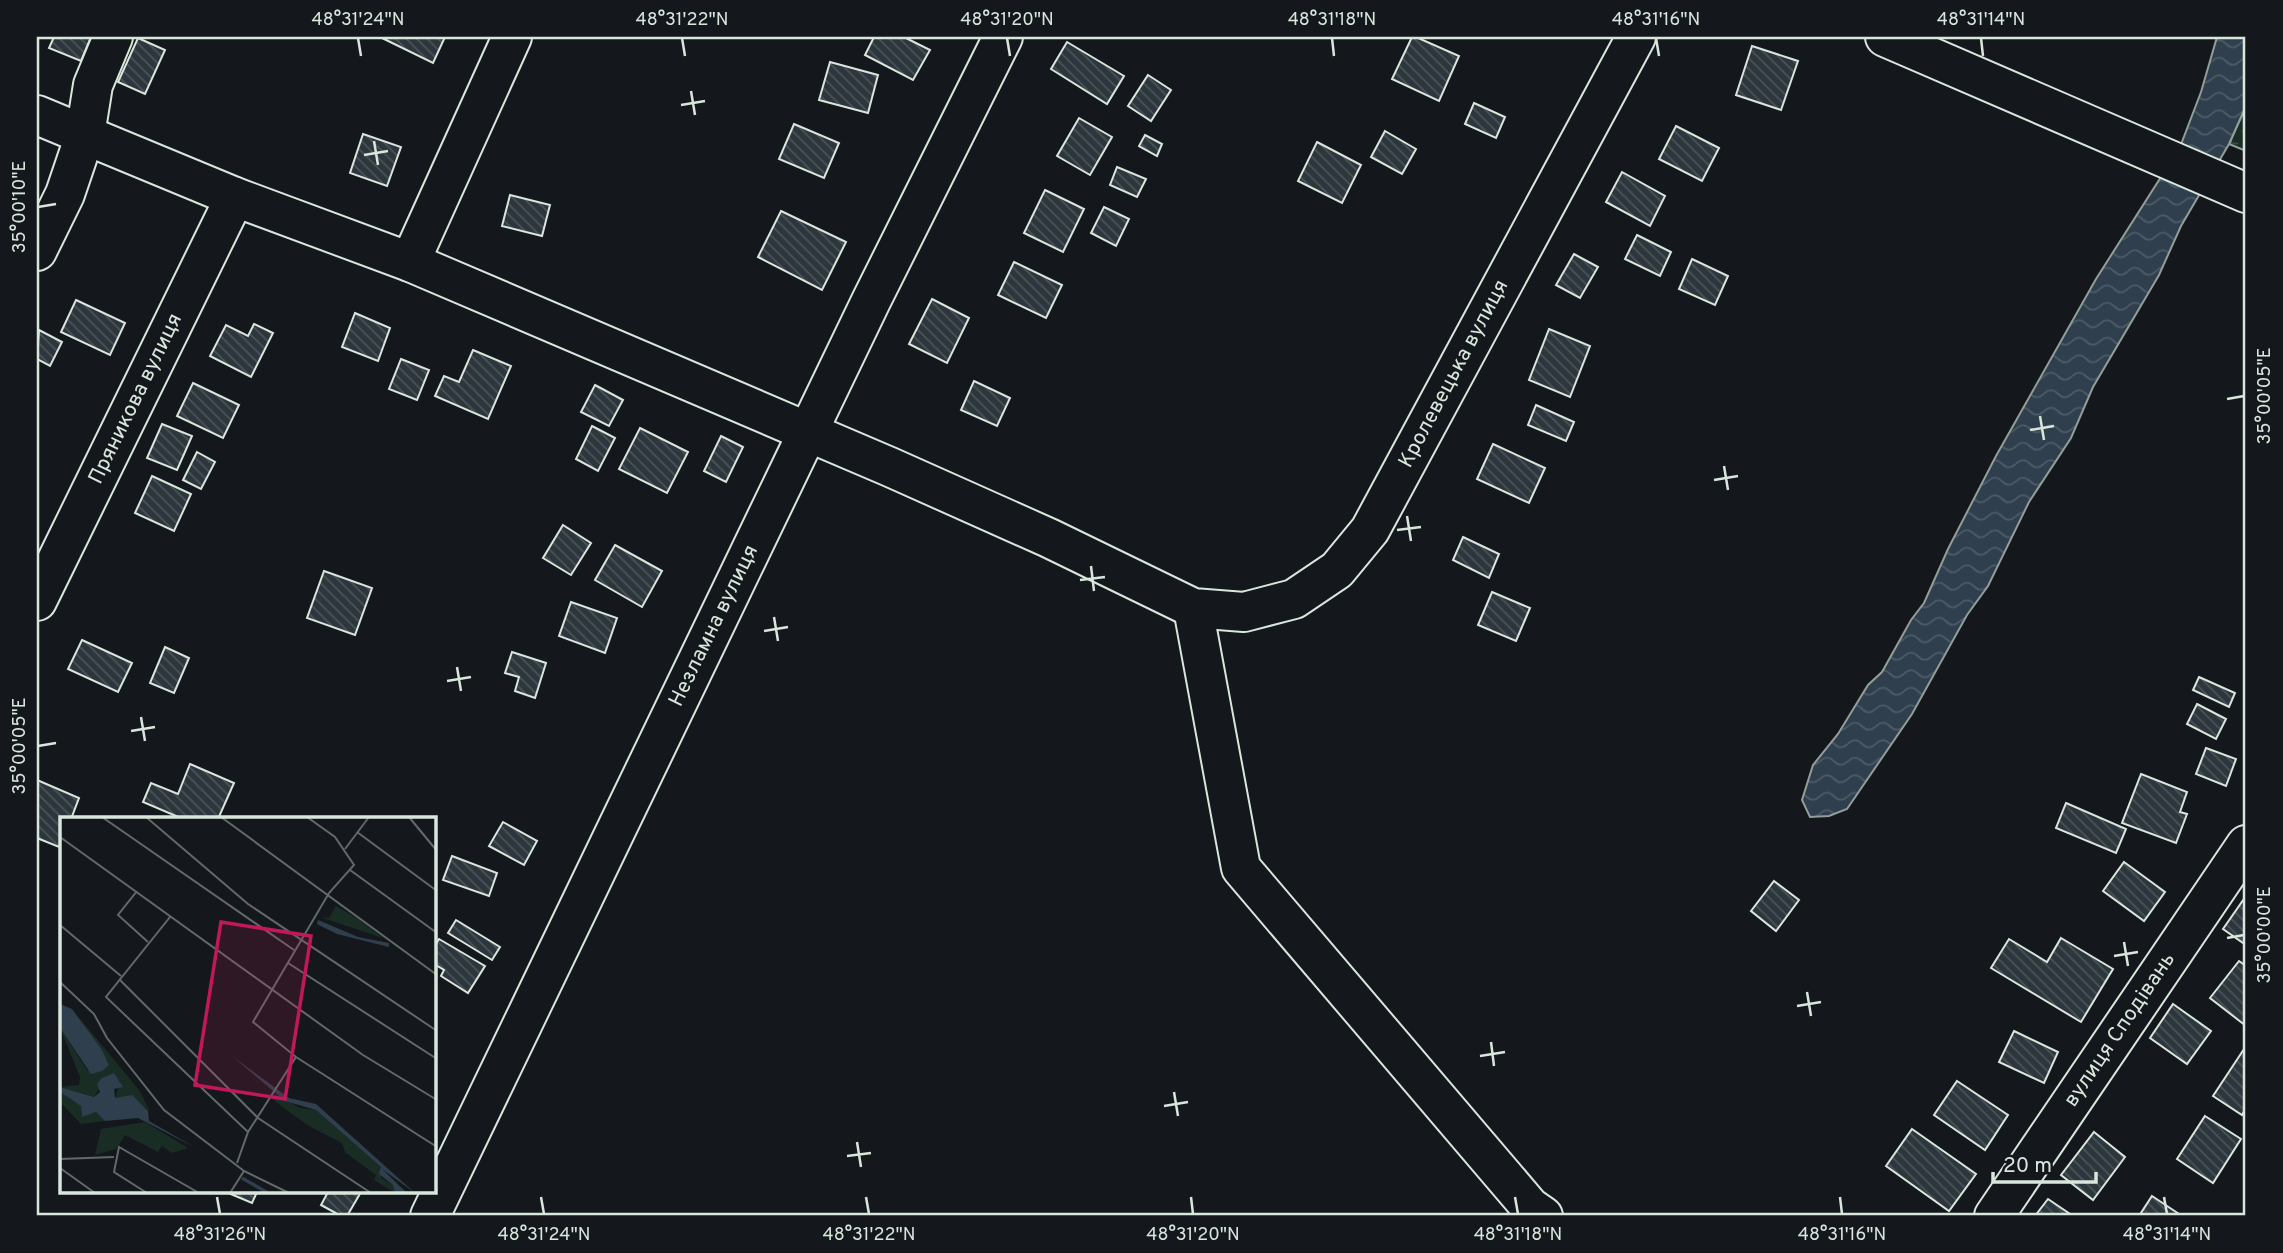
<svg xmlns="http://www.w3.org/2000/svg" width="2283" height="1253" font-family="Overpass,sans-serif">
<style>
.wetland{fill:url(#wetland-marsh);stroke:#939e99;stroke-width:2}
.water{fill:url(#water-waves);stroke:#939e99;stroke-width:2}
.building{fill:url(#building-back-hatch);stroke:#d8e6dc;stroke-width:2}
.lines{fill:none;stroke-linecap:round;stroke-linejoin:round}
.minor-casing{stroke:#d8e6dc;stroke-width:42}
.minor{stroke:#14181c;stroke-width:38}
.ticks{fill:none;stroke:#d8e6dc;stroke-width:2.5}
.labels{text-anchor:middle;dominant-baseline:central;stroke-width:5;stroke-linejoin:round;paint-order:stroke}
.street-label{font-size:21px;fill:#d8e6dc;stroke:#14181c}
.inset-river{fill:none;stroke:#2f3f4d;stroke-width:3.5}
.inset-road{fill:none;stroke:#626a69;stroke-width:2}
.view{fill:#c2185b;fill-opacity:0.15;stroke:#c2185b;stroke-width:3.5}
.inset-edge{fill:none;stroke:#d8e6dc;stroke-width:3.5}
.neatline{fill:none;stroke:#d8e6dc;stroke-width:2.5}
.ticks-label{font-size:18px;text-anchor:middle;fill:#d8e6dc}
</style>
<defs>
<pattern id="wetland-marsh" width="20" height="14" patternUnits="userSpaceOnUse" patternTransform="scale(1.75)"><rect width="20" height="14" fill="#1a2d24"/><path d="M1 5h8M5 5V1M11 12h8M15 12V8" fill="none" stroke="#3b4b43"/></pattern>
<pattern id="water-waves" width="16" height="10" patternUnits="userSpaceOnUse" patternTransform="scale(1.75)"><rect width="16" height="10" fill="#2f3f4d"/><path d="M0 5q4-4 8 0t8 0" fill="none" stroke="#4c5b66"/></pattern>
<pattern id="building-back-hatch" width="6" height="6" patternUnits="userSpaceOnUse" patternTransform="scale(1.75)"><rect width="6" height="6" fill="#2c363c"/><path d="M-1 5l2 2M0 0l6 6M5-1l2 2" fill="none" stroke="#4a5358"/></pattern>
</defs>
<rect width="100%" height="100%" fill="#14181c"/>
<polygon class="wetland" points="2246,106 2246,151 2229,144"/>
<polygon class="water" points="2217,37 2246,37 2246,106 2229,144 2181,226 2159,275 2093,387 2071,438 2029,502 1988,586 1967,615 1912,714 1847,809 1829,816 1810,817 1802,800 1813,765 1838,734 1868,685 1882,672 1911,620 1924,603 1948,549 1996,456 2096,279 2180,147 2201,92"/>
<g class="building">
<polygon points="54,37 91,37 81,61 49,48"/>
<polygon points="380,37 445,37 433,63"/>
<polygon points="874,37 904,37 930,50 913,80 865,55"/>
<polygon points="1412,37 1416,37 1459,56 1439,101 1392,79"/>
<polygon points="138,38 165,50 145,94 118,82"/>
<polygon points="1067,42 1124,76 1107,104 1051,69"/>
<polygon points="1752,46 1798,61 1781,110 1736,95"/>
<polygon points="830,62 878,75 868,113 819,100"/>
<polygon points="1148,75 1171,90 1151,121 1128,106"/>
<polygon points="1474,103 1505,117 1496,138 1465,124"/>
<polygon points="1079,118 1112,137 1090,175 1057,156"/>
<polygon points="794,124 839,143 824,178 779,159"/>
<polygon points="1676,126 1719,148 1702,181 1659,159"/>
<polygon points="1385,131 1416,149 1402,174 1371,157"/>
<polygon points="363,134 401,147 387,186 350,173"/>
<polygon points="1145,135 1162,144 1157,156 1139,146"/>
<polygon points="1317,142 1361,165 1342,203 1298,181"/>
<polygon points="1117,167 1146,179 1137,197 1110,185"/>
<polygon points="1622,172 1665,196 1650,226 1606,202"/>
<polygon points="1045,190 1084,209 1063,252 1024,233"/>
<polygon points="510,195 550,205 542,236 502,226"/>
<polygon points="1104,207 1129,219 1116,246 1091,233"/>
<polygon points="781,211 846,242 822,290 758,257"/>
<polygon points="1637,235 1671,252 1660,276 1625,259"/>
<polygon points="1574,254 1598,267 1580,298 1556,285"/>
<polygon points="1692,259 1728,276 1715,305 1679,289"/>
<polygon points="1014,262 1062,285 1046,318 998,295"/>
<polygon points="932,299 969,318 947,363 909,344"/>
<polygon points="76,300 125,323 110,355 61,332"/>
<polygon points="355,313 390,328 378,361 342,347"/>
<polygon points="254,324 273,333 251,377 210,356 226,325 248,336"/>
<polygon points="1549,329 1590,346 1570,397 1529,380"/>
<polygon points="39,330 62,342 50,366 37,359"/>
<polygon points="473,350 511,366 488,419 435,396 444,376 459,382"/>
<polygon points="401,359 429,370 417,400 389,389"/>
<polygon points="974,381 1010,398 997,426 961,410"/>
<polygon points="193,383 239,405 223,438 177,416"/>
<polygon points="595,385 623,400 609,426 581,412"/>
<polygon points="1536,405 1574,422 1566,441 1528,425"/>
<polygon points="162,424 192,436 177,470 147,458"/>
<polygon points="592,426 615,438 598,471 576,459"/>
<polygon points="640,428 688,452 667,493 619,469"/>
<polygon points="721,436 743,447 726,482 704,471"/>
<polygon points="1493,444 1545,468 1529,503 1477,479"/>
<polygon points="197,452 215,462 201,489 183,480"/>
<polygon points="152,476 191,494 174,531 135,513"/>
<polygon points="563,525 591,543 571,575 543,558"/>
<polygon points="1463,537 1499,554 1489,578 1453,560"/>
<polygon points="615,545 662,571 642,607 595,580"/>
<polygon points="324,571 372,588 355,635 307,618"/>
<polygon points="1492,592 1530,608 1516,641 1478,625"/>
<polygon points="571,602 617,618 605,653 559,636"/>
<polygon points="82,640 132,663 118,692 68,669"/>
<polygon points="165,647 189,658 174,693 150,683"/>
<polygon points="512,652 546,663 535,698 515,691 519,677 505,673"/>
<polygon points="2199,677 2235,693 2229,707 2193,690"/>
<polygon points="2197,704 2226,719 2216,739 2187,724"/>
<polygon points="2206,748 2236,759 2226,786 2196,774"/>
<polygon points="190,764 234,783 218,819 183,819 143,802 151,783 178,794"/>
<polygon points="2141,774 2187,792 2180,812 2187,814 2176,843 2122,823"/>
<polygon points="37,780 79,798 71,819 61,819 61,841 59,847 37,838"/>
<polygon points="2066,803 2126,829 2116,853 2056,828"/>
<polygon points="503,822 537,841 524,865 489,846"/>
<polygon points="452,856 497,873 489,896 443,880"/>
<polygon points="2124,862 2165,892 2144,921 2103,891"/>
<polygon points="1774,881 1799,900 1776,931 1751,911"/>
<polygon points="2246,896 2246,945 2223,929"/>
<polygon points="456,920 500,947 492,960 448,933"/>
<polygon points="2061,938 2113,969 2081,1022 1991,968 2009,939 2047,962"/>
<polygon points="439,939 485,966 468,993 441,976 444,970 434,964 434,947"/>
<polygon points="2239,961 2246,966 2246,1026 2210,998"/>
<polygon points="2173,1004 2211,1031 2187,1064 2150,1038"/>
<polygon points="2014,1031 2058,1052 2044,1083 1999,1062"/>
<polygon points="2246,1046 2246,1108 2242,1115 2213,1096"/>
<polygon points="1957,1081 2008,1115 1985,1150 1934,1115"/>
<polygon points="2205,1116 2241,1139 2213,1183 2177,1159"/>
<polygon points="1912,1129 1976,1174 1949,1211 1886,1166"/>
<polygon points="2094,1132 2125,1157 2093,1200 2061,1175"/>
<polygon points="226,1192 257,1192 252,1203"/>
<polygon points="328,1192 361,1192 347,1216 341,1216 321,1205"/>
<polygon points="2152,1196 2182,1216 2139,1216"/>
<polygon points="2048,1199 2073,1216 2035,1216"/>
</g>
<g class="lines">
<defs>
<g id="minor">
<polyline points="1885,37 2246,193"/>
<polyline points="37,115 235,197 410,262 890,467 1049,538 1193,608 1244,612 1294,599 1337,570 1370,530 1636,37"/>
<polyline points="37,251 65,194 85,135 93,85 113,37"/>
<polyline points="410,262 512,37"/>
<polyline points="37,601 235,197"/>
<polyline points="1193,608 1241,868 1530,1207 1543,1216"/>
<polyline points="430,1216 871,301 1003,37"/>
<polyline points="1994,1216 2246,845"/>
</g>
</defs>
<use href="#minor" class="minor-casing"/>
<use href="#minor" class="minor"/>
</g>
<path class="ticks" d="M358,38L361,56M682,38L685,56M1007,38L1010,56M1332,38L1334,56M1656,38L1659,56M1981,38L1983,56M691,91L695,115M681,105L705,101M374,141L378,165M364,155L388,151M38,207L56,204M2227,399L2244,396M2040,416L2044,440M2030,430L2054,426M1724,466L1728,490M1714,480L1738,476M1407,516L1411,541M1397,530L1421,527M1091,566L1094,591M1080,580L1105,577M774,617L778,641M764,631L788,627M457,667L461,691M447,681L471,677M141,717L145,741M131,731L155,727M38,746L56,743M2227,938L2244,935M2124,942L2128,966M2114,956L2138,952M1807,992L1811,1016M1797,1006L1821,1002M1491,1042L1494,1066M1480,1056L1505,1052M1174,1092L1178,1116M1164,1106L1188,1102M857,1142L861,1167M847,1156L871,1153M217,1197L220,1214M541,1197L544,1214M866,1197L869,1214M1191,1197L1193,1214M1515,1197L1518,1214M1840,1197L1842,1214M2164,1197L2167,1214"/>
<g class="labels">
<g class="street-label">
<text transform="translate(1454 374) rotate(-62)">Кролевецька вулиця</text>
<text transform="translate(136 399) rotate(-64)">Пряникова вулиця</text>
<text transform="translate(714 626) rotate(-64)">Незламна вулиця</text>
<text transform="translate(2120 1030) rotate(-56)">вулиця Сподівань</text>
</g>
</g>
<g transform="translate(60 817)">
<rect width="376" height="376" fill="#14181c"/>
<path d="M276,89L298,102L323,121L260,100L269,101ZM17,198L79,273L90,294L71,279L55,281L60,265L54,259L43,265L34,280L0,270L19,268L20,260L0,211L27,253H38L48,245ZM0,275L21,289L22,299L36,295L45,304L21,307L0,285ZM215,277L240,291L256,293L321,350V361L333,368L335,376L314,363L316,358L285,335L282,326L247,308L212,282ZM85,305L128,331L112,336L102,329L98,335L65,318L56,332L35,338L41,312Z" fill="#1a2d24"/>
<path d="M258,103L298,120L329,126V130L277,117L257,107ZM0,187L12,192L42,233L49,248L42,254L31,257L0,211ZM172,239L229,281L256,287L355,376L322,352L347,376H335L333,368L319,357L321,350L256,293L225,284ZM54,256L63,270L54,272L55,281L72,278L88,294L89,304L136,331L78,301L45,304L36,295L22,300L21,289L0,275V270L34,280L40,275L37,267L42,261Z" fill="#2f3f4d"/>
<path class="inset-river" d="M182,361L208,376"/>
<path class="inset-road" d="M42,0L234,133M86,0L188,87L377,214M161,0L377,158M247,0L275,20L294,48L269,76L193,205L236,240L377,330M349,0L377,34M297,15L377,74M0,20L303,238L377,283M285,32L309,0M290,53L377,116M77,74L58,98L88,125M110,100L46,180L188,315M0,108L61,159M228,146L377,242M59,162L198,301L311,376M0,165L34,197L47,221L104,293L184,354L229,376M0,342L54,340M177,346L188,315L236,240M0,351L35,376M87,376L54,355L59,330L139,376M170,376L184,354"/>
<path class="view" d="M161,105L251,119L225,282L135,268Z"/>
<rect width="376" height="376" class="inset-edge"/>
</g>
<rect width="2283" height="1253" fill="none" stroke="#14181c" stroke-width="77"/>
<path d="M1993 1172v10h103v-10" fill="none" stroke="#d8e6dc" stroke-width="3.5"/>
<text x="2003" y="1172" font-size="21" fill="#d8e6dc" stroke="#14181c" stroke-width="5" paint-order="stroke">20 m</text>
<rect x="38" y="38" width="2206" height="1176" class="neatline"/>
<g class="ticks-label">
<text x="358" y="25">48°31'24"N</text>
<text x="682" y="25">48°31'22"N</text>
<text x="1007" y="25">48°31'20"N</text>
<text x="1332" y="25">48°31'18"N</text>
<text x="1656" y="25">48°31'16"N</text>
<text x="1981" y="25">48°31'14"N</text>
<text transform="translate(19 207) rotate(-90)" y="6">35°00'10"E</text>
<text transform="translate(2264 396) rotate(-90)" y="6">35°00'05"E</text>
<text transform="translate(19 746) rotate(-90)" y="6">35°00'05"E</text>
<text transform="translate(2264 935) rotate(-90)" y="6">35°00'00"E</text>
<text x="220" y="1240">48°31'26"N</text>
<text x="544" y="1240">48°31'24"N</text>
<text x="869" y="1240">48°31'22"N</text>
<text x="1193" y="1240">48°31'20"N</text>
<text x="1518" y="1240">48°31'18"N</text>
<text x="1842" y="1240">48°31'16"N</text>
<text x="2167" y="1240">48°31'14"N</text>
</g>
</svg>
